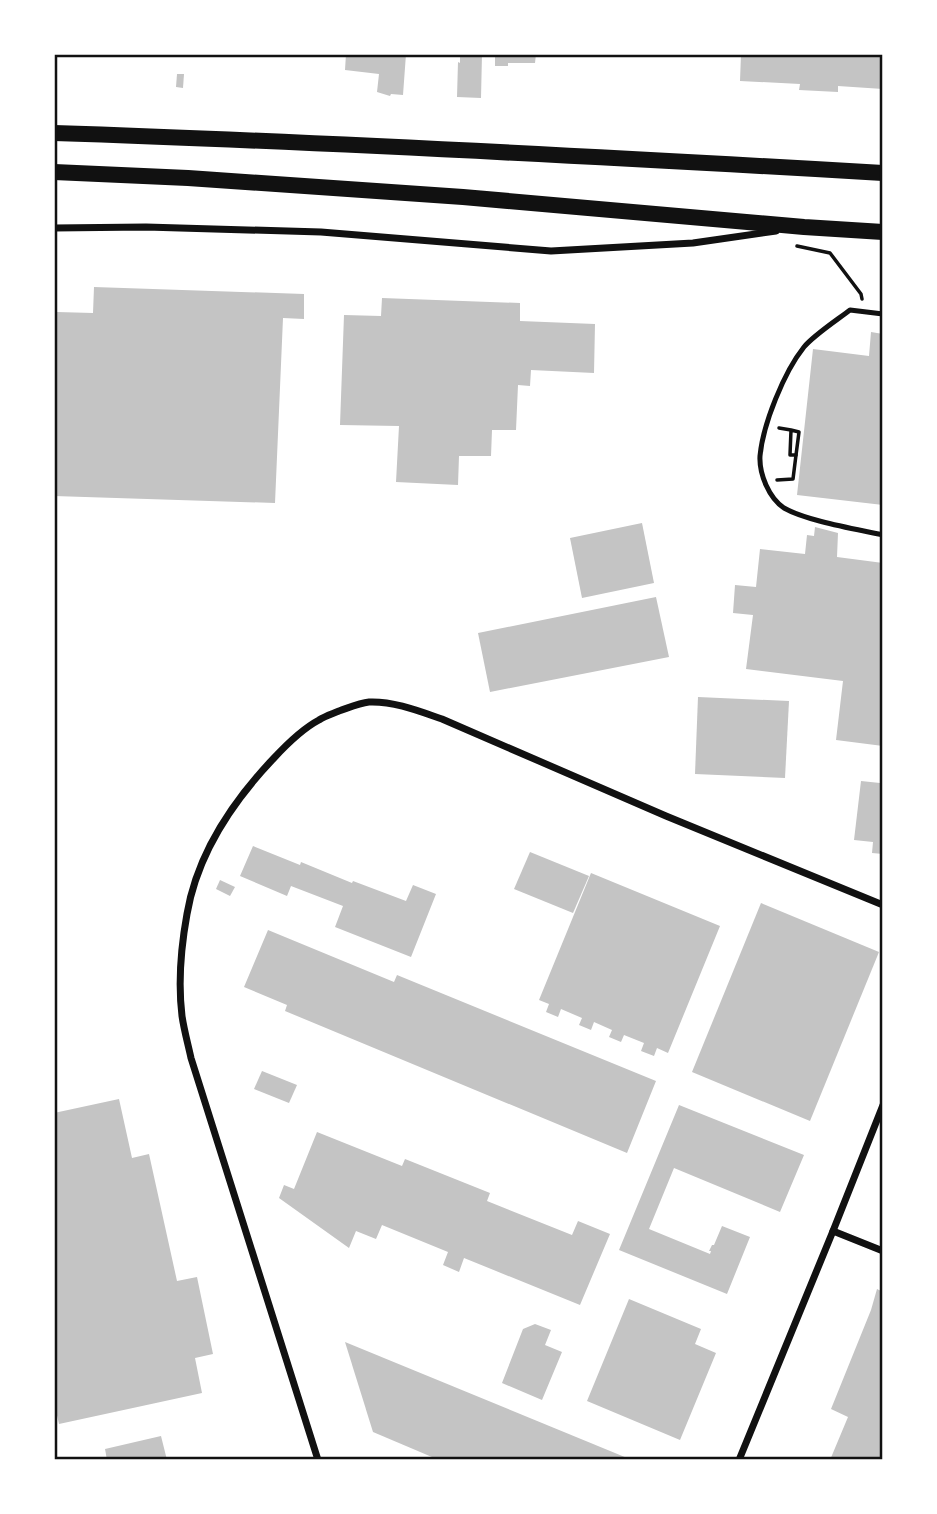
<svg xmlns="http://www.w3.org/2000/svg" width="937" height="1514" font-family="'Roboto Condensed',sans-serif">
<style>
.building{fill:#c4c4c4}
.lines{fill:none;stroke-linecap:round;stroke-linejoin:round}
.path{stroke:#111;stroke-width:3.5}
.service{stroke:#111;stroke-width:5}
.minor{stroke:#111;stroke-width:7}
.primary{stroke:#111;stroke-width:16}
.neatline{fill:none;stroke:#111;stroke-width:2.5}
</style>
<rect width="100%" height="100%" fill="#fff"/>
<g class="building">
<polygon points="346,54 406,54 403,95 391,94 390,96 377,92 379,74 345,70"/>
<polygon points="460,54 482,54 481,98 457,97 458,62 460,63"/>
<polygon points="495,54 536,54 535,63 508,63 508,66 495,66"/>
<polygon points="741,54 883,54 883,89 838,86 838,92 799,90 800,84 740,81"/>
<polygon points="177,74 184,74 183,88 176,87"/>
<polygon points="94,287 304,294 304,319 283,318 275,503 54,496 54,397 57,312 93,313"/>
<polygon points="382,298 520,303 520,321 595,324 594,373 531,370 530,386 518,385 516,430 492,430 491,456 459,456 458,485 396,482 399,426 340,425 344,315 381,316"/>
<polygon points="871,332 883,334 883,505 797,495 813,349 869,356"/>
<polygon points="642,523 654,583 582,598 570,538"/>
<polygon points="815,527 838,533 837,557 883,563 883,746 836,740 843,681 746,669 753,615 733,613 735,585 756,587 760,549 805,554 807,535 814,536"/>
<polygon points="656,597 669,657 490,692 478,633"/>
<polygon points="698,697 789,701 785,778 695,774"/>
<polygon points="881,771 883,771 883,854 872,853 873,842 854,840 861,781 880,783"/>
<polygon points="253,846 300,865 301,862 352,883 353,881 406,901 413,885 436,894 411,957 335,927 343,906 291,886 287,896 240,876"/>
<polygon points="530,852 589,876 573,913 514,889"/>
<polygon points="591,873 720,926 668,1053 657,1048 654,1056 641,1051 644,1043 624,1035 621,1042 609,1037 612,1030 594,1022 591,1030 579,1025 582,1018 561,1009 558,1017 546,1012 549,1004 539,1000"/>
<polygon points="220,880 235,887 230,896 216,889"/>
<polygon points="761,903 879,952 810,1121 692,1072"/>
<polygon points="268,930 394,982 397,975 656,1081 627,1153 285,1011 287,1005 244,987"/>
<polygon points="262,1071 297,1085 289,1103 254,1089"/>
<polygon points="119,1099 132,1158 149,1154 177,1281 197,1277 213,1354 195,1358 202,1393 59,1424 54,1402 54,1113"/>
<polygon points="679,1105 804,1155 780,1212 674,1168 649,1229 710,1254 711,1251 709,1251 712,1245 714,1245 722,1226 750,1237 727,1294 619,1250"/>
<polygon points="317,1132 402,1166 405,1159 490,1193 487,1201 572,1235 578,1221 610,1234 580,1305 464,1258 459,1272 443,1265 448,1252 382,1225 376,1239 356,1231 349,1248 279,1198 284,1185 294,1189"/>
<polygon points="877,1289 883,1292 883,1460 830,1460 848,1417 831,1409 871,1310"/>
<polygon points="629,1299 701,1329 695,1344 716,1353 680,1440 587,1401"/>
<polygon points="535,1324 551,1330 545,1345 562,1352 542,1400 502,1383 523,1329"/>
<polygon points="345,1342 632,1460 439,1460 373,1432"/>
<polygon points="161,1436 167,1460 107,1460 105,1449"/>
</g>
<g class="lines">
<g class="path">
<polyline points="797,246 830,253 861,294 862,299"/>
<polyline points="779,428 791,430 790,455 796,455 799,432 791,430"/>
<polyline points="777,480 793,479 796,455"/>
</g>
<path class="service" d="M883,314L850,310C837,320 814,335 804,347C784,372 763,424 760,456C759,474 769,498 784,508C807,521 856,529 883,535"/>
<g class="minor">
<polyline points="54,228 146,227 321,232 551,251 693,243 776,231"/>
<polyline points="833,1231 883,1251"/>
<path d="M318,1460L191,1058C188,1044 184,1030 182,1016C178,983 181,947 187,914C197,855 233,801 274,758C287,744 302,729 319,720C325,716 332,714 339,711C348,708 359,703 369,702C394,701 419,711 442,719L666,816L883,905"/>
<polyline points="739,1460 833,1231 883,1105"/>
</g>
<g class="primary">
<path d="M54,133C331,142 607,157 883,173"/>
<polyline points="54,172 188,178 463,197 804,227 883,232"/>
</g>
</g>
<rect width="937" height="1514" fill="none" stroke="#ffffff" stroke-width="112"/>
<rect x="56" y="56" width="825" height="1402" class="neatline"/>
</svg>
